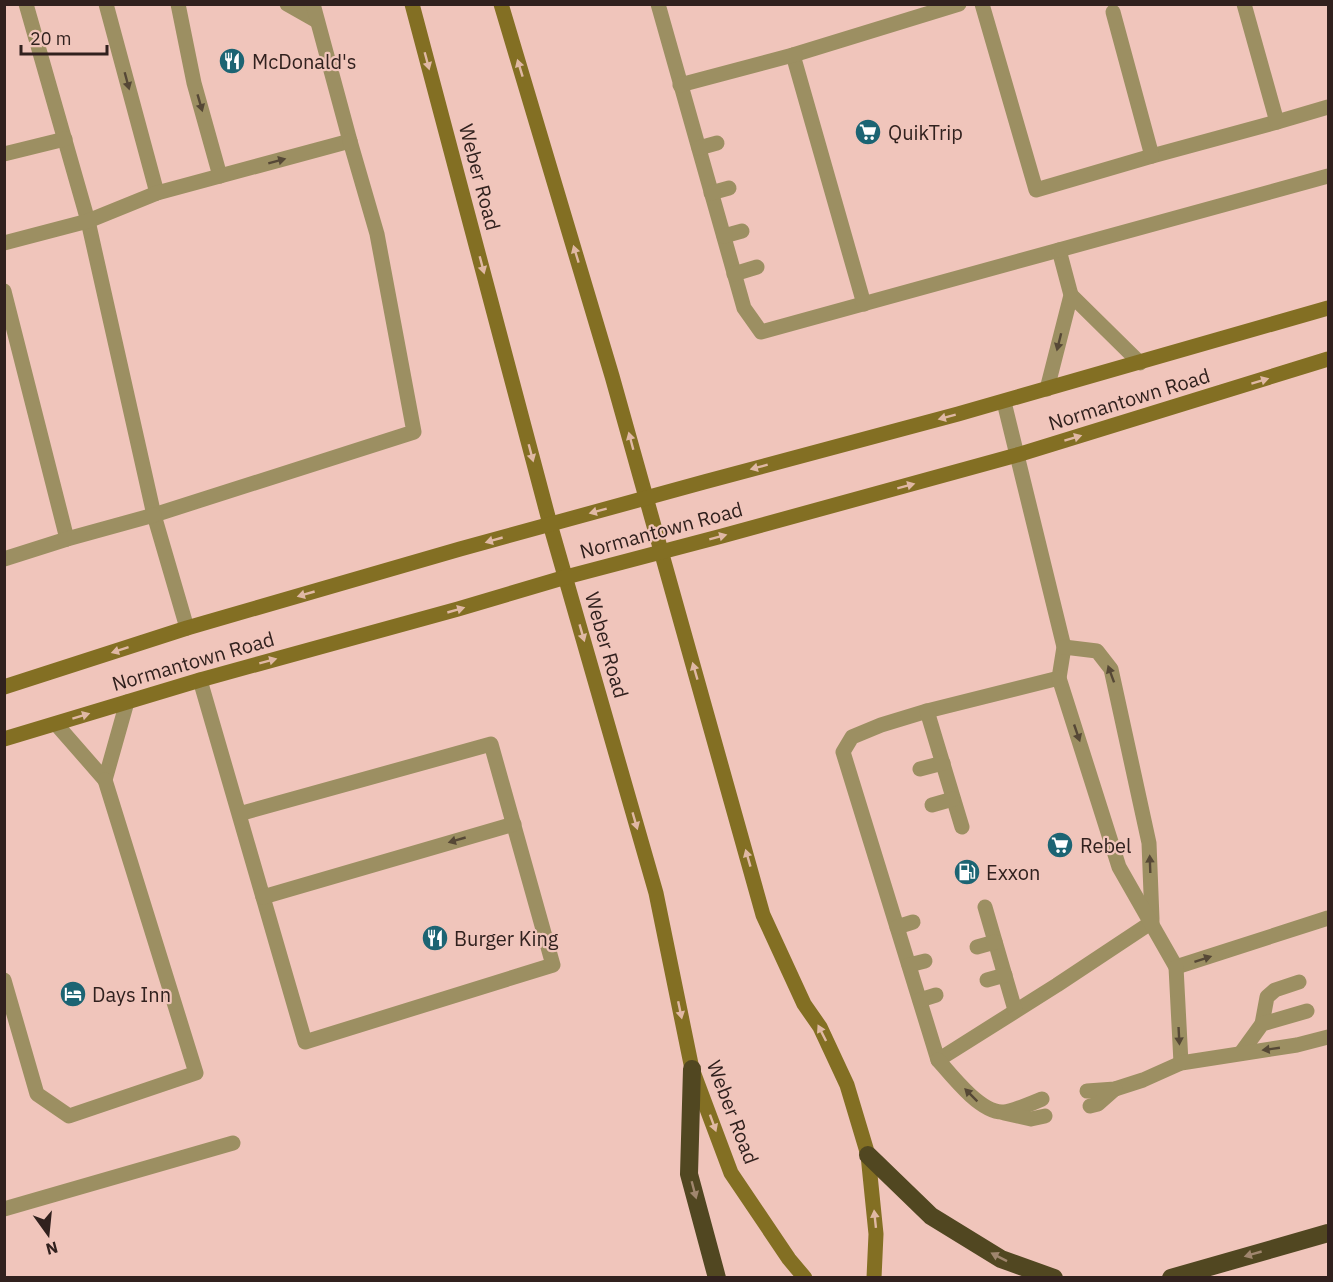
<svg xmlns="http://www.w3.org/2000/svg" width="1333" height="1282" font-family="'IBM Plex Sans',sans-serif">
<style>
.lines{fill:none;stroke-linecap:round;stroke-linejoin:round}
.lane{stroke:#9c8f62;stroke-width:15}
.street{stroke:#9c8f62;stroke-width:15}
.secondary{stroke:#836f23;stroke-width:15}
.highway{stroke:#514721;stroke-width:18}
.oneway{fill:#e0b8a4}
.oneway2{fill:#564836}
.oneway3{fill:#a0866e}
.labels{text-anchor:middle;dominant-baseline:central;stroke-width:4.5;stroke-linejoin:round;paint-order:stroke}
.poi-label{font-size:20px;fill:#31211e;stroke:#f0c5bb;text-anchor:start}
.street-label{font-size:20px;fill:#31211e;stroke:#f0c5bb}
</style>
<rect width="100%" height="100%" fill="#f0c5bb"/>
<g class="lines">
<g class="lane">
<polyline points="26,4 88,221 154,515 187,628"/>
<polyline points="106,4 157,193"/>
<polyline points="178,4 194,83 220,176"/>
<polyline points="287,4 317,21"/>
<polyline points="658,4 744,308 761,332 1059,250 1071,295 1047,389"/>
<polyline points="982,4 1036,190 1152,156 1277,122"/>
<polyline points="1244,4 1277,122 1328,107"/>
<polyline points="1113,12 1152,156"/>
<polyline points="793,55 864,304"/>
<polyline points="680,85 793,55 959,4"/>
<polyline points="699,148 717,143"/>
<polyline points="4,154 65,139"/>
<polyline points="711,193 729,188"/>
<polyline points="724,236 742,231"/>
<polyline points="4,243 88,221 157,193 350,141 313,4"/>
<polyline points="1059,250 1328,176"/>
<polyline points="734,274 757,267"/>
<polyline points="4,291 67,539"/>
<polyline points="1071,295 1140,363"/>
<polyline points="1004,402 1064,647 1059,678 927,711 881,725 852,737 843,752 938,1060 1057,985 1152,922"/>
<polyline points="154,515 414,432 377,234 350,141"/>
<polyline points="1064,647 1097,651 1111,669 1149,843 1152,919"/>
<polyline points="1059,678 1119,867 1176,967 1328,918"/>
<polyline points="200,680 305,1042 553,965 491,744 239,814"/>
<polyline points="927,711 962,827"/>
<polyline points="56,724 105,780 127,702"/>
<polyline points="920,769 943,763"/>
<polyline points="932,805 953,799"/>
<polyline points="263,897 514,824"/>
<polyline points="985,907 1015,1010"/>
<polyline points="897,927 913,922"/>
<polyline points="977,947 995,942"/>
<polyline points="909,965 925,961"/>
<polyline points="1176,967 1181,1063"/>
<polyline points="4,980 37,1094 69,1116 196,1073 105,780"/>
<polyline points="987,980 1005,975"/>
<polyline points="920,1000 936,995"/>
<polyline points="1262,1024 1267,997 1275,990 1299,982"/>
<polyline points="1241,1053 1262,1024 1307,1011"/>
<path d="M938,1060C952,1076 980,1112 1002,1112C1008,1113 1035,1102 1042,1099"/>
<polyline points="1087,1091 1115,1089 1143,1080 1181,1063 1297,1045 1328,1037"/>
<polyline points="1090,1106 1098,1104 1115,1089"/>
<polyline points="1004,1113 1031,1119 1045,1116"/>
<polyline points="4,1209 233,1143"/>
</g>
<polyline class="street" points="4,559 67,539 154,515"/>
<g class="secondary">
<polyline points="412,4 550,524 656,893 692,1069 731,1173 789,1259 805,1278"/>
<polyline points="501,4 612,376 763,915 804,1004 820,1027 847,1085 868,1155 876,1234 874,1278"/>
<polyline points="4,687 187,628 460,549 704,482 958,414 1328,308"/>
<polyline points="4,739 200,680 458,609 566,577 722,536 1017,455 1328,359"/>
</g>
<g class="highway">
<polyline points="692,1069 689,1174 717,1278"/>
<polyline points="868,1155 931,1216 1001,1259 1054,1278"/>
<polyline points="1171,1278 1328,1233"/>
</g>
</g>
<defs><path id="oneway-solid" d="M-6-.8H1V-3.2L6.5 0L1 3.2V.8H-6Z" transform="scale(1.5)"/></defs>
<g class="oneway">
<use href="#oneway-solid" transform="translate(427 61) rotate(75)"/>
<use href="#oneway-solid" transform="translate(520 68) rotate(-107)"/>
<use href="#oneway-solid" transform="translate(576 254) rotate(-107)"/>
<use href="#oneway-solid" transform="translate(482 265) rotate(75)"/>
<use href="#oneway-solid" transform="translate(1260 381) rotate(-17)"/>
<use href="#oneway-solid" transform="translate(947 417) rotate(165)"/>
<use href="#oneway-solid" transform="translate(1073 438) rotate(-17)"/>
<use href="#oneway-solid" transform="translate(631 441) rotate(-105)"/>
<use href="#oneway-solid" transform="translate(531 453) rotate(75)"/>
<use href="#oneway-solid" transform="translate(759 467) rotate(165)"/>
<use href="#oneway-solid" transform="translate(906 486) rotate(-15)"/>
<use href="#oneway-solid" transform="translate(598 511) rotate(165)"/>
<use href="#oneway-solid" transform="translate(718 537) rotate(-15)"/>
<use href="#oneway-solid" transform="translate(494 540) rotate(164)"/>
<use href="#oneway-solid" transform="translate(306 594) rotate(164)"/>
<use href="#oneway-solid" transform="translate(456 610) rotate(-16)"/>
<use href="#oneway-solid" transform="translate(582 633) rotate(74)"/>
<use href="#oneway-solid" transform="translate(120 650) rotate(162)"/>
<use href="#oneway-solid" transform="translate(268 661) rotate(-15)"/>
<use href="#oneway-solid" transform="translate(695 671) rotate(-106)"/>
<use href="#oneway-solid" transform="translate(81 716) rotate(-17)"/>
<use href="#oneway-solid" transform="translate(635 821) rotate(74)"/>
<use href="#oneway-solid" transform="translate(748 858) rotate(-106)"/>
<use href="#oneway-solid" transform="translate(680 1010) rotate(78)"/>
<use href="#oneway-solid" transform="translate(822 1033) rotate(-117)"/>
<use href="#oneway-solid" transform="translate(713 1123) rotate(70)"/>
<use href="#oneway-solid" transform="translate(875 1219) rotate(-96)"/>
</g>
<g class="oneway2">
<use href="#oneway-solid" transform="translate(127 81) rotate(75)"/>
<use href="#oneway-solid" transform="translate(200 103) rotate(74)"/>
<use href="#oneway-solid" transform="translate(277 161) rotate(-15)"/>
<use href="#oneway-solid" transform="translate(1059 342) rotate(104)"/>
<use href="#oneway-solid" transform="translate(1111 674) rotate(-110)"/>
<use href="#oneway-solid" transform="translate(1077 733) rotate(71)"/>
<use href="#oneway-solid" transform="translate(457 840) rotate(164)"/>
<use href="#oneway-solid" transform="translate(1150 864) rotate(-92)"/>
<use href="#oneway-solid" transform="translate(1203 959) rotate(-18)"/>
<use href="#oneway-solid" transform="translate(1179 1036) rotate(87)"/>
<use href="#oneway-solid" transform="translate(1271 1049) rotate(172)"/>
<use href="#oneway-solid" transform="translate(971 1095) rotate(-135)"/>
</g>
<g class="oneway3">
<use href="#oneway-solid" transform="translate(694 1190) rotate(75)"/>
<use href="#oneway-solid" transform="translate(1253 1254) rotate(164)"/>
<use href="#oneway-solid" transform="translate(999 1257) rotate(-153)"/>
</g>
<defs>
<symbol id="restaurant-disc" viewBox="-11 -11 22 22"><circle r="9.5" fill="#1c6473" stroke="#f0c5bb"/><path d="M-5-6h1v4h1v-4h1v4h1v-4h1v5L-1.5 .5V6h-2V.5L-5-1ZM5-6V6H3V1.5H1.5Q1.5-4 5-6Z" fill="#fff"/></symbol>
<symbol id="supermarket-disc" viewBox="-11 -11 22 22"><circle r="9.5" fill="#1c6473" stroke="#f0c5bb"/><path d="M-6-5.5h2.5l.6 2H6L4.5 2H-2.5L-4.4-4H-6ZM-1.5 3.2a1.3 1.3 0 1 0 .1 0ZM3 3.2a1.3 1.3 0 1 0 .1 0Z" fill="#fff"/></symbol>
<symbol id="fuel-disc" viewBox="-11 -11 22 22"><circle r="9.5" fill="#1c6473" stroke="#f0c5bb"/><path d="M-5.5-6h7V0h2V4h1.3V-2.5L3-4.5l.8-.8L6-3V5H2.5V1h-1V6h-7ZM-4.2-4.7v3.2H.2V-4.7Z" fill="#fff"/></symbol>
<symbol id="hotel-disc" viewBox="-11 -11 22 22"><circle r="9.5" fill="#1c6473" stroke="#f0c5bb"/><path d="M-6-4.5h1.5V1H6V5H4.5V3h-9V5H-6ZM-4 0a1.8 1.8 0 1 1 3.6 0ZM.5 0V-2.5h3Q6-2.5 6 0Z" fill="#fff"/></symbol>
</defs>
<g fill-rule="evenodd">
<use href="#restaurant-disc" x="217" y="46" width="30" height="30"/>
<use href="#supermarket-disc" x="853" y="117" width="30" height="30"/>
<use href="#supermarket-disc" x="1045" y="830" width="30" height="30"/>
<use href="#fuel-disc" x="952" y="857" width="30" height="30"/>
<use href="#restaurant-disc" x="420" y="923" width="30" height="30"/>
<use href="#hotel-disc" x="58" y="979" width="30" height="30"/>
</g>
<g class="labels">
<g class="poi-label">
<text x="252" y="61">McDonald's</text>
<text x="888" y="132">QuikTrip</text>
<text x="1080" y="845">Rebel</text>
<text x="986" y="872">Exxon</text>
<text x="454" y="938">Burger King</text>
<text x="92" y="994">Days Inn</text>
</g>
<g class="street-label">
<text transform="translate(480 177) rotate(75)">Weber Road</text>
<text transform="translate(1129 399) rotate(-17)">Normantown Road</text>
<text transform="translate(661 530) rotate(-15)">Normantown Road</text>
<text transform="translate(607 645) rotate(74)">Weber Road</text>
<text transform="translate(193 661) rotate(-16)">Normantown Road</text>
<text transform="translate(733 1112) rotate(69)">Weber Road</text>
</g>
</g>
<rect width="1333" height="1282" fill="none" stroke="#31211e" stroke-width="12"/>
<g transform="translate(48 1234) rotate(165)" stroke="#f0c5bb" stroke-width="4.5" paint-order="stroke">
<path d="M0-4.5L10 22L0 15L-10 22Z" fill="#31211e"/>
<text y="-9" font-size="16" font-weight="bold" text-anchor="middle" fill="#31211e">N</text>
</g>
<path d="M21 45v9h86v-9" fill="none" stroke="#31211e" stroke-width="3"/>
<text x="30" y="45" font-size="18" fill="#31211e" stroke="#f0c5bb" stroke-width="4.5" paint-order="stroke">20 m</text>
</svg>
